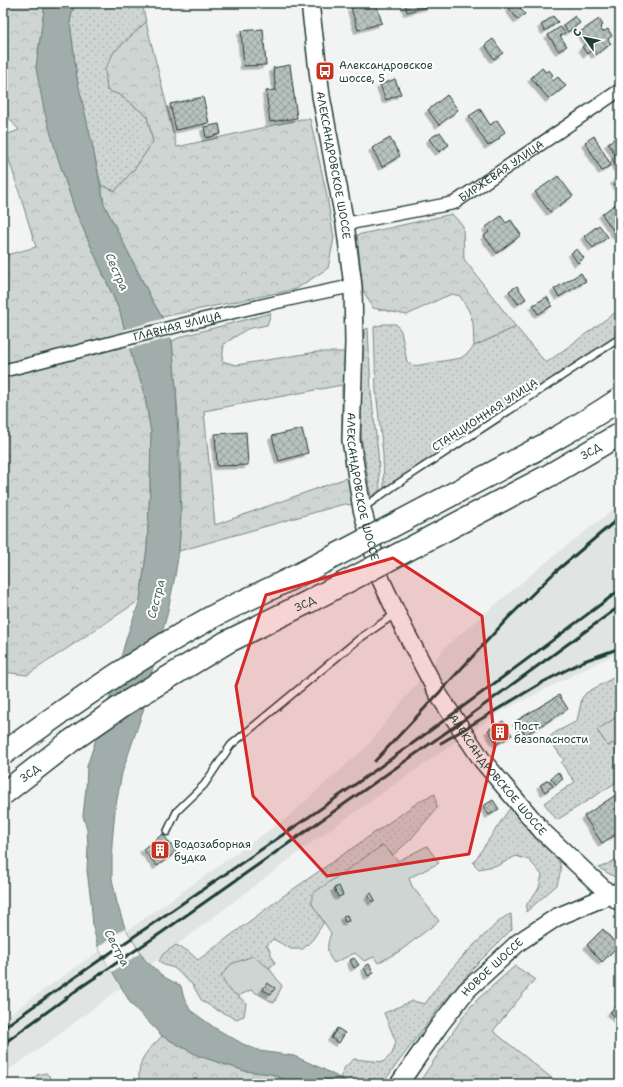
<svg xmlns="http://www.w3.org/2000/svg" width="623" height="1087" font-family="'Shantell Sans',sans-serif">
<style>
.built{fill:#e0e4e3}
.grass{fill:url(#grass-dots);stroke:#768984}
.forest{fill:url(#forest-crowns);stroke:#768984;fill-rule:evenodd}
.green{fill:#ced5d3;stroke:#768984}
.water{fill:#a1adaa;stroke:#6d807b}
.pier{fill:#f2f3f3}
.building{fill:url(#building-cross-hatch);stroke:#1f3d34;filter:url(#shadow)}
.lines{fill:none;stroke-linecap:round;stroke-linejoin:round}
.lane-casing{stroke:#1f3d34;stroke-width:9}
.street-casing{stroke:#1f3d34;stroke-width:15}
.secondary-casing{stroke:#1f3d34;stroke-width:20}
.lane{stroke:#fff;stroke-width:6}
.street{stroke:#fff;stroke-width:12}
.secondary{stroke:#fff;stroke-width:17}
.rail{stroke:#1f3d34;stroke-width:3}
.highway-bridge-casing{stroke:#1f3d34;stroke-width:25;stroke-linecap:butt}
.highway-bridge{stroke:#fff;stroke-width:22}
.marked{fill:#d62828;fill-opacity:0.2;stroke:#d62828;stroke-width:3;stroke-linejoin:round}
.labels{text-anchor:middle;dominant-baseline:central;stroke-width:4;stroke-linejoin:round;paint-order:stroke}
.poi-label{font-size:11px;fill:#1f3d34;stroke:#fff;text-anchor:start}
.street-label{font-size:11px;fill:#1f3d34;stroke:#fff}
.water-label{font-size:12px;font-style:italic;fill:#465f57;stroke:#fff}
</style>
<defs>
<pattern id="grass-dots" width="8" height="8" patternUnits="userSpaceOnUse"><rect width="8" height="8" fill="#ced5d3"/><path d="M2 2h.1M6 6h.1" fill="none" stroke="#b0b8b6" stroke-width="1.8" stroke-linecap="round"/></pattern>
<pattern id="forest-crowns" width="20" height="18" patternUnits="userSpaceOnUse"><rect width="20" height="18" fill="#ced5d3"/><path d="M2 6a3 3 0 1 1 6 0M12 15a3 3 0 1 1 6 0" fill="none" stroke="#b0b8b6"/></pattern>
<pattern id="building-cross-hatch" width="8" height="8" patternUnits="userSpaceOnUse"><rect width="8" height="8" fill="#b7c1bd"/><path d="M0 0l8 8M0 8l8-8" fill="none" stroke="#949e9a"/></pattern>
<filter id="shadow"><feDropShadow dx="-3.5" dy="3.5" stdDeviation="0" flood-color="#0004"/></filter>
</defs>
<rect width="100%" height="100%" fill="#f2f3f3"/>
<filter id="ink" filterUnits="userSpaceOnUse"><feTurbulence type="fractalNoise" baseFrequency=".025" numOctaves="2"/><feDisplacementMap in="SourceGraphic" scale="8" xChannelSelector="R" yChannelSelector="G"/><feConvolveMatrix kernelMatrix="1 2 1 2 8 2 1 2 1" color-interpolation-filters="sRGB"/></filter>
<g filter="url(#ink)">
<polygon class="built" points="620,504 620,653 613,655 504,710 460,739 311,843 49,1042 3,1074 3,1019 289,816 368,745 446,646 550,559"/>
<g class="grass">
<polygon points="74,3 142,3 146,22 114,52 106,69 107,90 120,95 147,116 153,142 136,167 115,191 101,185 77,79 70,22"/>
<polygon points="620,309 620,338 467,439 384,489 383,454 376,391 374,327 384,324 396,324 401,331 407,362 414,366 461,358 469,352 474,346 516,327 546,363"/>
<polygon points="368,328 371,392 378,453 380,491 371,497 361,435 361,393 364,330"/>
<polygon points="620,674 620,715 597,730 608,746 613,743 620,754 620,780 557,820 544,803 575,782 561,763 564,760 548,738 556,732 577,721 582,698 586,693"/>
<polygon points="435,794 437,808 410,840 393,855 383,845 312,904 324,922 313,939 303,949 291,949 273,939 267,945 275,963 269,968 253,956 238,996 246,1003 244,1016 236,1019 217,1010 202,1001 192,984 174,968 164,965 159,961 163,954 176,945 188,951 198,960 282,897 423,799"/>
<polygon points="510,808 528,830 559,860 561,870 557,885 526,912 527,904 539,888 542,875 529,860 516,856 499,865 479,869 473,863"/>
<polygon points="620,858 620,880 599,868"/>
<path d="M511,914L512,929L475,966L438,1009L382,1084H351L340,1078L345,1067L354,1059L383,1062L392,1054L396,1042L384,1013L412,1001L425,1004C444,976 464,953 489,931C496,924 502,917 511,914Z"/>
</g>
<g class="forest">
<polygon points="3,3 45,3 36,68 56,152 75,210 120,312 134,364 143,386 151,432 150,488 147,548 140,600 27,675 3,672 3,256 36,247 3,140 3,136 19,130 3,111"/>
<polygon points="146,22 177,147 301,119 310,119 326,191 334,238 328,268 296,289 162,317 152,300 104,204 101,185 115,191 136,167 153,142 147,116 120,95 107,90 105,69 114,52"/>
<polygon points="452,214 463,226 464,259 516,327 474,346 473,323 469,311 460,296 452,294 442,298 407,315 373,308 363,290 357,235"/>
<path d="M271,313L267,325L247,329L224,344L222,361L236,365L317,352H353L361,506L344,504L179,551C184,481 178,410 172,341L183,336ZM342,385V438L349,477L215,525L204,411Z"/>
<polygon points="515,966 535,979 493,1031 559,1084 418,1084 469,1008 479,998"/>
<path d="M162,1036L199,1056L245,1071L272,1074L293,1084H139C138,1057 145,1054 162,1036Z"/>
<polygon points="46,1073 52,1079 51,1084 30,1084 37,1075"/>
</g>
<g class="green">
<polygon points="620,715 620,754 613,743 608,746 597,730"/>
<path d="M383,845L398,861L427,846L439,863L409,878L412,886L439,921L400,951L378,963L374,957L364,961L355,953L334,963C325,952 327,945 331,933L312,904V894Z"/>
<polygon points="253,956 269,968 282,986 274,1003 251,990 238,996 228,989 221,976 231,964"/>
</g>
<polygon class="water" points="45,3 74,3 70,22 77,79 92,143 104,204 152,300 162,317 172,341 176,389 181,515 179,551 175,576 167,615 154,662 143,711 122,773 115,810 112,843 112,879 117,903 125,928 145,960 164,977 181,986 183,995 190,1010 215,1028 243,1044 260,1051 294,1056 321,1068 351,1084 293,1084 272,1074 245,1071 199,1056 162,1036 131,1004 98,947 93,927 91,901 87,871 88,846 87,830 83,816 86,788 87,766 109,700 127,636 140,600 147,548 150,488 151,432 143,386 134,364 120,312 75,210 56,152 44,110 36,68"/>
<g class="pier">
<polygon points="165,318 173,337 128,349 123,330"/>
<polygon points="125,928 140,953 112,972 98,947"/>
</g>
<g class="building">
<polygon points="368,3 376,3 382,23 358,30 351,8"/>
<polygon points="405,3 429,3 430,6 407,12"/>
<polygon points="516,3 525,14 518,20 509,8"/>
<polygon points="553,16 558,22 545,31 541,25"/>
<polygon points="575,16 580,23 568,32 563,25"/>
<polygon points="599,19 603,25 600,28 603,32 608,29 612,36 608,39 611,44 595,55 592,50 587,54 582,47 587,43 580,32"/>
<polygon points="560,27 565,33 560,36 567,46 559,51 548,35"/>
<polygon points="263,29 266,65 244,66 241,31"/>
<polygon points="493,39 503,53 494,59 485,45"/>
<polygon points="290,65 297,118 270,122 266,91 276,90 273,68"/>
<polygon points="542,68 546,72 549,70 553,75 550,77 553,81 558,77 566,86 549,99 531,78"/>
<polygon points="395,79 401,94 386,100 380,85"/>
<polygon points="447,95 458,110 439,125 428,110"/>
<polygon points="203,97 209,123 176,130 170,104"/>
<polygon points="480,109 490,125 497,120 505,132 499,137 500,138 488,146 469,116"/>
<polygon points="219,124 221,134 206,138 204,127"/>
<polygon points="440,132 449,145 439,152 429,139"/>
<polygon points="620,135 620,167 618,169 612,159 616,156 608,143"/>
<polygon points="594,136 611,165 602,171 585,142"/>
<polygon points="390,138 400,156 382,167 372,148"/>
<polygon points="558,176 573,196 550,212 535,192"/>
<polygon points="620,177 620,191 614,180"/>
<polygon points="617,203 620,207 620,234 617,236 602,214"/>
<polygon points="501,216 506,223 511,220 521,235 497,253 484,236 489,232 486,227"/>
<polygon points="599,225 608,237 593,248 584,236"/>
<polygon points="577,249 584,258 578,263 571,253"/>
<polygon points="581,273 586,281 559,297 554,289"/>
<polygon points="517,286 526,299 518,304 509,291"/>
<polygon points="547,297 552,306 538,314 533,305"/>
<polygon points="302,429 308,453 279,461 272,436"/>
<polygon points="246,432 248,465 217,466 215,434"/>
<polygon points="559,695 568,709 525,735 516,721"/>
<polygon points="503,721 512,735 497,744 488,730"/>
<polygon points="558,772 563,779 556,784 551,778"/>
<polygon points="548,780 553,786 545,792 540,785"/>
<polygon points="620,792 620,832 602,843 584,816"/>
<polygon points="493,800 499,809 489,815 483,806"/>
<polygon points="163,834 176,852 157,866 143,849"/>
<polygon points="339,886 343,895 338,897 334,888"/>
<polygon points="371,893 375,900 372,902 368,895"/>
<polygon points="347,915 349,921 345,922 343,916"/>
<polygon points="603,929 618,946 602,962 587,945"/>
<polygon points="354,958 359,965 354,968 350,960"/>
<polygon points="369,964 374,973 368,976 364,967"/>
<polygon points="267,983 275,988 271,994 263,990"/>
<polygon points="620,1003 620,1022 610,1012"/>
<polygon points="337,1028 345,1033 339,1043 331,1038"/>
</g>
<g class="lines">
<defs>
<g id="lane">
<polyline points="363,508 394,486 620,338"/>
<polyline points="167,832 177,811 204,785 231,745 359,639 395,614"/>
</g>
<g id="street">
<path id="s1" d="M345,224L454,203L620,90"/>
<path id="s2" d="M3,371C119,341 235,309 353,286"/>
</g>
<g id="secondary">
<path id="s3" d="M310,3L321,96L345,224L353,286L354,342L351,440L362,509L381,580L405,631L438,694L482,760L543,832L609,894L620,902"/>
<path id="s4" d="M399,1084L439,1026L466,991L519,942L557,917L617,892"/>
</g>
</defs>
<use href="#lane" class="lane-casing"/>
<use href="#street" class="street-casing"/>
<use href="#secondary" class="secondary-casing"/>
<use href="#lane" class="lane"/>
<use href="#street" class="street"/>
<use href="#secondary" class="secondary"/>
<g class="rail">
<polyline points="441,743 543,682 584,661 620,648"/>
<polyline points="375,761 438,694 508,618 555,572 620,517"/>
<path d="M3,1028C101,958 201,891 300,823C409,748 514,669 620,590"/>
<polyline points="3,1044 81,987 161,933 458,724 620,606"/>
</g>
<defs>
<g id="highway-bridge">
<path d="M3,754C70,705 139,657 212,617C240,602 269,590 296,576C347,550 398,523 449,496C507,465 565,436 620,399"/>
<path id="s5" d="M3,794L71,741L126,703L227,642L308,602L550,475L620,434"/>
</g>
</defs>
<use href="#highway-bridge" class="highway-bridge-casing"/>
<use href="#highway-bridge" class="highway-bridge"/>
</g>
</g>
<path class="marked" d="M393,558L482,616L495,746L469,854L327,876L253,796L236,686L266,595Z"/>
<defs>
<symbol id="bus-square" viewBox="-11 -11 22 22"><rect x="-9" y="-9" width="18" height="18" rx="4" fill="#c8321e" stroke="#fff"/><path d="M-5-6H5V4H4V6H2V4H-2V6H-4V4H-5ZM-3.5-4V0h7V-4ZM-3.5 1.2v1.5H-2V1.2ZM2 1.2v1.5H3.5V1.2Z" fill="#fff"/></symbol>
<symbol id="building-square" viewBox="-11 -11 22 22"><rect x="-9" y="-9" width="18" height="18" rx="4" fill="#c8321e" stroke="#fff"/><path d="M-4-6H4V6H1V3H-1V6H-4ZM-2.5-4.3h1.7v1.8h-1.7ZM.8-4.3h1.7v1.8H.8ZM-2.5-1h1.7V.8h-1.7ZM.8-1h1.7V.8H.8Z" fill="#fff"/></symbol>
</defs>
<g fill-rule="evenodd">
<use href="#bus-square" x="314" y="60" width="22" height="22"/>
<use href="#building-square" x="489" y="721" width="22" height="22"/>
<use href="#building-square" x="149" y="839" width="22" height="22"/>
</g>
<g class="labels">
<g class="poi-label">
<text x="339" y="65">Александровское<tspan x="339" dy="13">шоссе, 5</tspan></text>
<text x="514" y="726">Пост<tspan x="514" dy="13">безопасности</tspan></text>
<text x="174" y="844">Водозаборная<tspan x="174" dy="13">будка</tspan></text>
</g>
<g class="street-label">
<text stroke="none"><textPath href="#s3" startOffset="164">АЛЕКСАНДРОВСКОЕ ШОССЕ</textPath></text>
<text stroke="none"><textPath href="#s1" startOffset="168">БИРЖЕВАЯ УЛИЦА</textPath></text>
<text stroke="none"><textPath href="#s2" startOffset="180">ГЛАВНАЯ УЛИЦА</textPath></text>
<text transform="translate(485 415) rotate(-33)">СТАНЦИОННАЯ УЛИЦА</text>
<text stroke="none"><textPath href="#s5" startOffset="682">ЗСД</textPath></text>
<text stroke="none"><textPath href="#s3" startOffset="488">АЛЕКСАНДРОВСКОЕ ШОССЕ</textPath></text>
<text stroke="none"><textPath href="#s5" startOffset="358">ЗСД</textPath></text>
<text stroke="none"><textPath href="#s5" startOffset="34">ЗСД</textPath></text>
<text stroke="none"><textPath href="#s3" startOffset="812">АЛЕКСАНДРОВСКОЕ ШОССЕ</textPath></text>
<text stroke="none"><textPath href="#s4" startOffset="150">НОВОЕ ШОССЕ</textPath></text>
</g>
<g class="water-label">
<text transform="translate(117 272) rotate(66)">Сестра</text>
<text transform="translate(156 599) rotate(-76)">Сестра</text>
<text transform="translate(117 948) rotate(62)">Сестра</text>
</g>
</g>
<rect width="623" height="1087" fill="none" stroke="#fff" stroke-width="16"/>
<rect x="8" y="8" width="607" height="1071" fill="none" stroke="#1f3d34" stroke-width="1.5" filter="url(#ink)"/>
<g transform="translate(585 38) rotate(303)" stroke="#ffffff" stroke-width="3" paint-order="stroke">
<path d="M0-3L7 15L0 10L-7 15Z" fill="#1f3d34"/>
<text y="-6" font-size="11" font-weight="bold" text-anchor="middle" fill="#1f3d34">С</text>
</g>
</svg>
